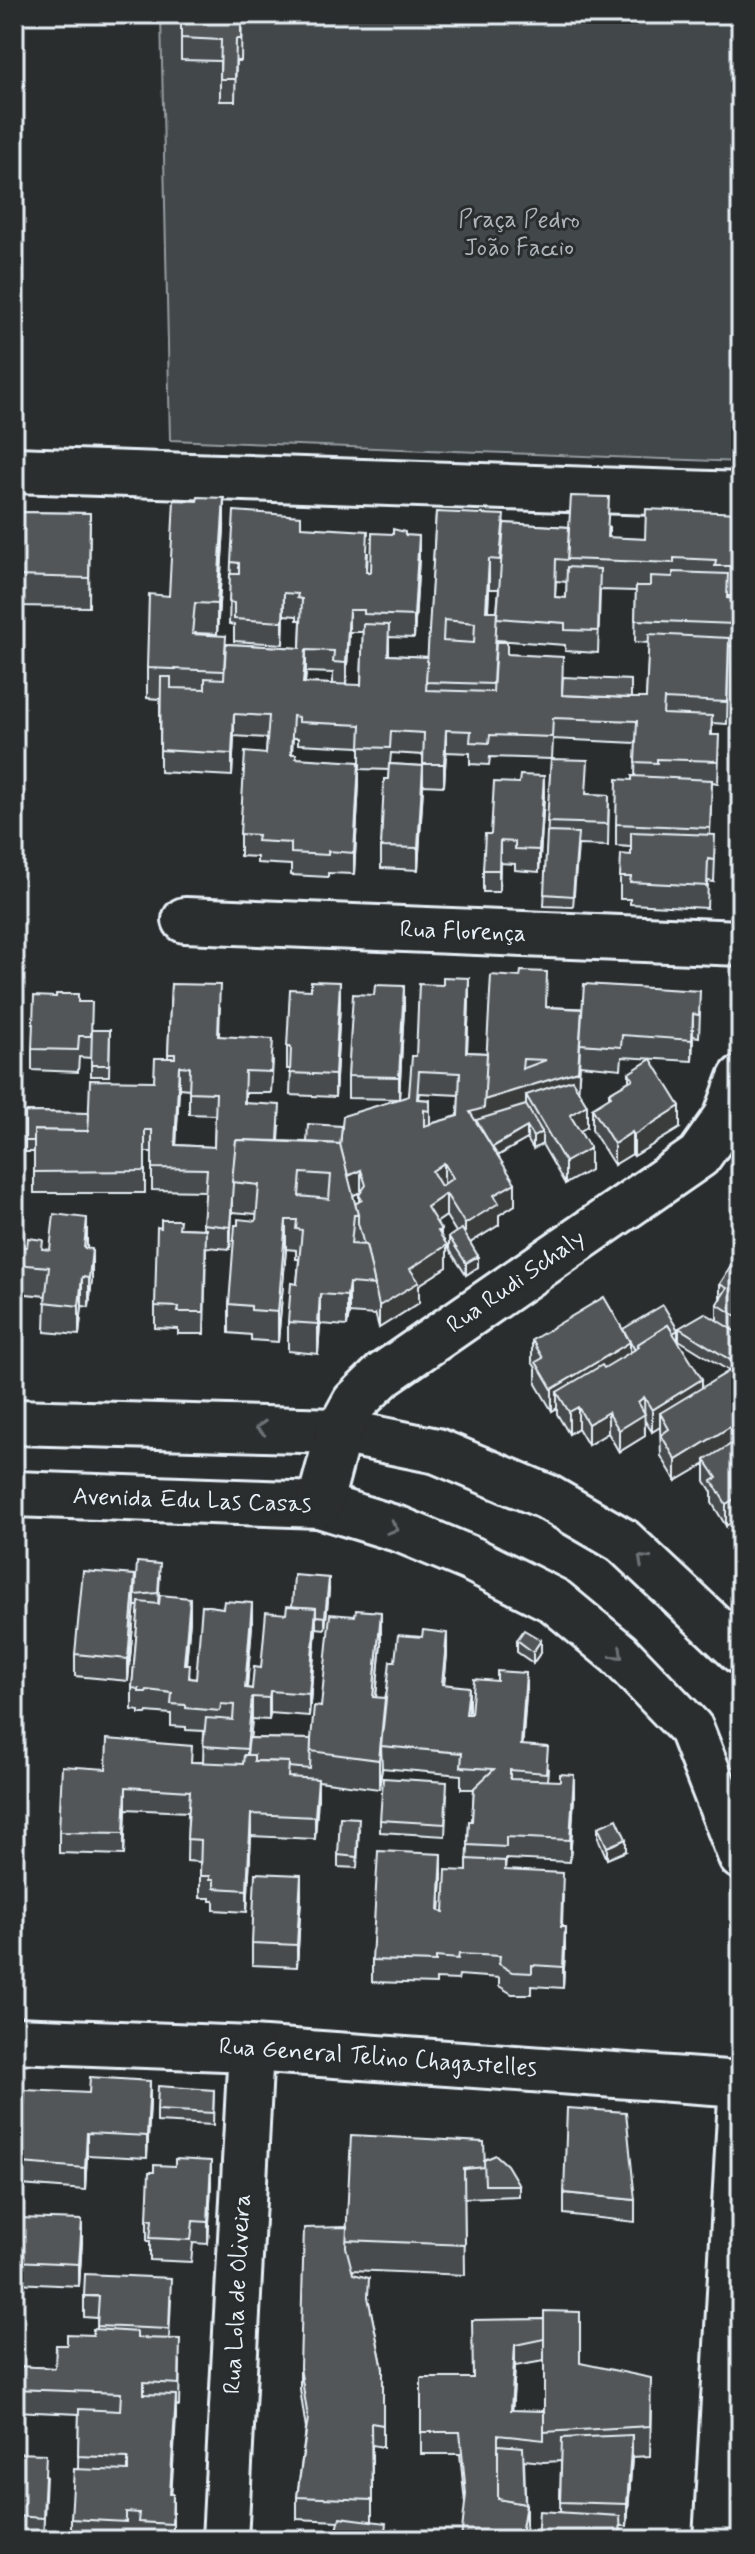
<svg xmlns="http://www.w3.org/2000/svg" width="755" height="2554" font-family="Mynerve,sans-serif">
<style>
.green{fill:#424648;stroke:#959ca0;stroke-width:2}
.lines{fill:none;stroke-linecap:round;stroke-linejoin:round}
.minor-casing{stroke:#e8f1f8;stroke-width:50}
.minor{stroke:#2a2d2e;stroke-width:44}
.wall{fill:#474b4d;stroke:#e8f1f8;stroke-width:2;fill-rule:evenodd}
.shaded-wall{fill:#3a3d3e;stroke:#e8f1f8;stroke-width:2}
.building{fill:#535759;stroke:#e8f1f8;stroke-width:2;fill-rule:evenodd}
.oneway{stroke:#6c7275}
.labels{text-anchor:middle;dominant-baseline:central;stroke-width:6;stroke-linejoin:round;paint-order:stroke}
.park-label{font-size:24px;fill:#aeb5ba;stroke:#2a2d2e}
.street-label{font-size:24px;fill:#e8f1f8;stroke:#2a2d2e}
</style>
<rect width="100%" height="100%" fill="#2a2d2e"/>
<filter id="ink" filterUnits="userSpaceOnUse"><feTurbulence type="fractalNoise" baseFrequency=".0125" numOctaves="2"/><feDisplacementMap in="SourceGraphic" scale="16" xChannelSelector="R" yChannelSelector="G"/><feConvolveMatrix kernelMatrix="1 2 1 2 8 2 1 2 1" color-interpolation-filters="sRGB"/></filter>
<g filter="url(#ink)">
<polygon class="green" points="161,14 741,14 741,462 170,440"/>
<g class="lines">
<defs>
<g id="minor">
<polyline points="14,470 741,495"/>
<polyline points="185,920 741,943"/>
<polyline points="14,1422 339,1431 437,1451 547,1497 623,1541 741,1652"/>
<polyline points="14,1494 319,1505 401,1530 471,1559 555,1601 619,1654 691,1729 741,1857"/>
<polyline points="319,1505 339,1431 355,1402 384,1374 699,1156 726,1118 741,1078"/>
<polyline points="14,2040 251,2049 741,2084"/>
<polyline points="225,2540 251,2049"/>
<polyline points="716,2540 741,2098"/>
</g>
</defs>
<use href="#minor" class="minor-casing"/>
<use href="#minor" class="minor"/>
</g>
<g class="wall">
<polygon points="181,14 242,14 241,61 236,61 235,101 220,101 220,61 181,60"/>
<polygon points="14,512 90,513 89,607 14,606"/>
<path d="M436,512L504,523L569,527H609V538L645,539L741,513V592H738V596H728L735,621L734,646H729L727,724L712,723V735L719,757L718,783L712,782L710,835L715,857L714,882L708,881L707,908L630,904V899H620V877L631,855V847L616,846V824L632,780L635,777L636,743L553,739L552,759L587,794L609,795L608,846L578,845L573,907L544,906L551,759L490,757L489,765L470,764V753L446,752L444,786L423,785L418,870L381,868V847L389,770L360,769V747L298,744V738H293L292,754L296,758L359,783L354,874L328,873V877L291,875V865L257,863V857L240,856V834L266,754L267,738L234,736L232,776L160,772V699L147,698V668L169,596L224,528L217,634L195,633V634L226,644L300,648L301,620H297V616L284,615L283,644L234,641V625L229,624L231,562L301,527L368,553L367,572H371L405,535L419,558L414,638L389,637V655L428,657ZM556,581L567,582L566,598L555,597ZM489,589H499L497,611H488ZM600,590L636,591L635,642L649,643L646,698H631L563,677L507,654L497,642V640L565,645V651L598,653ZM349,632H363L361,685H346ZM306,672L333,673V684L305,683ZM391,753L423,755V766L390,764Z"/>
<polygon points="544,798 539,872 515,870 515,864 500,863 499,892 483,892 483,870 491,834"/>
<path d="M171,984L220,1007L219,1036L273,1061L271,1093H245V1103L280,1126L279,1141L307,1142L409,1096L416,1056L469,1000L467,1052L487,1053L547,1007L700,1013L699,1037L693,1036L692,1061L622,1057L621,1069L580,1065L578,1091L587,1127L579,1131L590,1170L565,1184L542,1144L533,1149L527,1139L498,1156L515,1205L499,1215V1225L470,1243L478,1267L466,1275L449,1249V1237L456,1232L446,1216L436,1223L441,1236L447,1267L419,1285V1303L379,1328L375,1313V1315L349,1313L347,1326L320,1324L318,1354L288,1351V1322L297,1284L299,1259H296V1250L286,1249L278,1342L251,1340V1335L229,1333V1304L256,1221L257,1214L232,1212L230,1249L206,1247L204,1334H178V1329L155,1328V1306L180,1228L203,1229L206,1191L152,1190V1152H145V1193H34V1152H25V1112L89,1113L154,1081L168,1058ZM179,1088L189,1089V1114L215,1115L214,1147L176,1145ZM419,1093L459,1095L458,1116L430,1124V1100L418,1099ZM361,1192L359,1195V1202L355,1204L353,1195Z"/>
<polygon points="78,1002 92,1030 110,1030 109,1076 91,1076 91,1058 79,1057 78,1072 32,1070 32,1049"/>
<polygon points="340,1004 335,1097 290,1095 291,1069 287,1069 287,1047"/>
<polygon points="404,1008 399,1099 348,1098 348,1076"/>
<polygon points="629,1073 680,1128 634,1156 632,1154 614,1165 592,1130 592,1108 609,1098 609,1093 629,1081"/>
<polygon points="14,1210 20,1240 20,1247 50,1250 87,1248 92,1278 89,1307 82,1306 79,1335 45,1332 46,1296 16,1293"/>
<polygon points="741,1261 741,1358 735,1367 726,1526 712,1503 712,1492 705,1481 705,1464 676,1481 661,1456 660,1427 652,1432 645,1421 645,1436 619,1452 608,1433 588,1445 578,1428 569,1434 557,1414 557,1408 552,1411 536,1384 536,1368 532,1362 532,1340 623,1329 678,1341 702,1388 729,1371 679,1340 679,1328 717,1320 717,1304 720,1299 720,1284"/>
<polygon points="135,1575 160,1575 158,1604 190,1620 186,1664 190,1678 196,1679 252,1625 247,1688 252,1689 286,1614 292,1607 329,1590 325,1629 316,1628 309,1716 270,1713 269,1720 252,1719 250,1738 311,1739 321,1707 381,1642 376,1698 385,1698 395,1661 447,1654 444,1684 469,1709 468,1714 471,1714 526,1695 522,1745 548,1769 547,1781 574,1796 570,1862 506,1859 505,1870 563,1895 562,1927 565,1949 563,1988 532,1986 532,1994 512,1994 499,1986 499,1978 459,1975 458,1980 436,1979 436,1984 372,1982 372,1960 442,1876 440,1911 444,1912 467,1871 469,1821 472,1821 474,1789 461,1789 461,1775 382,1768 379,1789 318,1781 315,1839 251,1836 247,1912 214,1910 214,1901 210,1901 210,1898 200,1898 200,1862 187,1861 188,1812 126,1809 124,1855 59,1853 59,1832 106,1769 192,1762 203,1762 204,1731 186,1730 186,1727 171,1726 171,1714 147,1712 146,1714 139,1714 139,1711 132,1710 132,1688 139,1606 135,1606 135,1603 128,1681 75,1676 75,1654"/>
<polygon points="517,1640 541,1652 533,1663 517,1652"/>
<polygon points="447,1794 445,1836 380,1832 380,1820"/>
<polygon points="598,1827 626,1851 607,1859 598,1838"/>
<polygon points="359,1830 357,1868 338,1867 338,1855"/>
<polygon points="301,1897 297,1967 252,1965 252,1943"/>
<polygon points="214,2090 213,2125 157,2122 157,2110"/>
<polygon points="150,2102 147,2158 87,2155 85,2190 21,2185 21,2163"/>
<polygon points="484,2160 519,2185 519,2196 464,2198 465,2275 352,2270 353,2274 369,2302 383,2369 383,2447 372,2445 372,2521 386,2540 339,2521 297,2519 297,2497 306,2429 300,2389 300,2367 347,2227"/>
<polygon points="211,2183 208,2244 193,2243 191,2262 150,2260 150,2241 147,2241 147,2219"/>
<polygon points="564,2193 635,2200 635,2222 564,2214"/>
<polygon points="82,2242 79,2286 15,2283 15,2261"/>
<polygon points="84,2296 171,2300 169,2339 180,2361 179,2406 176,2405 171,2494 173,2494 173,2540 138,2540 138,2535 126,2534 126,2540 71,2540 71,2519 78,2469 79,2414 14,2411 14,2366 55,2368 67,2345 93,2335 97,2329 97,2318 84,2317"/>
<path d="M544,2319L580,2363L651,2407L650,2456L632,2457L627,2526H620L560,2512L561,2461L544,2462L524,2460L526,2525L465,2503L460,2454H421V2378H472ZM544,2361V2411H512L515,2366Z"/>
<polygon points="14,2453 46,2476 43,2539 14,2538"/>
</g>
<g class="shaded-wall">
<polygon points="224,498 224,528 217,634 217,604"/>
<polygon points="419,536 419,558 414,638 414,616"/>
<polygon points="489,559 489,589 486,640 486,611"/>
<polygon points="284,593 284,615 283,644 283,622"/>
<polygon points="349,610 349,632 346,685 346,663"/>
<polygon points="306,650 306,672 303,704 303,683"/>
<polygon points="234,714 234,736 232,776 232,754"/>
<polygon points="446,730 446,752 444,786 444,764"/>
<polygon points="359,762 359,783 354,874 354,853"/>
<polygon points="423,766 423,788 418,870 418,848"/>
<polygon points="544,776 544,798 539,872 539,850"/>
<polygon points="500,841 500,863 499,892 499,870"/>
<polygon points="469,978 469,1000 466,1073 466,1052"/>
<polygon points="340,982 340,1004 335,1097 335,1075"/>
<polygon points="404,986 404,1008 399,1099 399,1077"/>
<polygon points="693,1014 693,1036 692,1061 692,1040"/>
<polygon points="580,1044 578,1101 526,1095 526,1117 477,1132 470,1112 487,1053 523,1088"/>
<polygon points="179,1066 179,1088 175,1167 175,1145"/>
<polygon points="587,1105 587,1127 570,1137 570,1115"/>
<polygon points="680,1106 680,1128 634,1156 634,1135"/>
<polygon points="527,1127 527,1139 488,1161 488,1150"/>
<polygon points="542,1132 542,1144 533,1149 533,1137"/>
<polygon points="632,1132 632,1154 614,1165 614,1144"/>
<polygon points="590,1148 590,1170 565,1184 565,1162"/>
<polygon points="444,1163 444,1185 432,1193 432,1171"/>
<polygon points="361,1170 361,1192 346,1198 346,1177"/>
<polygon points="515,1183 515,1205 499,1215 499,1225 465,1246 465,1224 494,1195"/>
<polygon points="232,1191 232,1212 230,1249 230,1227"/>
<polygon points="446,1194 446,1216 427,1229 427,1207"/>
<polygon points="20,1211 20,1240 18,1264 17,1246"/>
<polygon points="87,1218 87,1247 84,1278 84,1248"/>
<polygon points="286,1220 286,1249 278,1342 278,1312"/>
<polygon points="441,1230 441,1249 447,1245 447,1267 419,1285 419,1303 379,1328 379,1306"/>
<polygon points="92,1249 92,1278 89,1307 89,1278"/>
<polygon points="478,1256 478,1267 466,1275 466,1263"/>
<polygon points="16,1264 16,1293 14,1317 14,1287"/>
<polygon points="82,1277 82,1306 79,1335 79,1306"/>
<polygon points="349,1283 349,1313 347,1326 347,1296"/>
<polygon points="320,1294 320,1324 318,1354 318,1324"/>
<polygon points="678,1330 678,1341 639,1353"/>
<polygon points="630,1342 630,1364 557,1392 557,1408 552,1411 552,1389"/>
<polygon points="741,1346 741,1358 732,1372 732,1361"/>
<polygon points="702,1379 702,1401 660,1413 660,1427 652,1432 652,1410"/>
<polygon points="644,1397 645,1436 619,1452 619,1430 638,1402"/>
<polygon points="578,1407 578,1428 569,1434 569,1412"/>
<polygon points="608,1412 608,1433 588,1445 588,1424"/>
<polygon points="741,1420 741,1442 705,1460 705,1464 676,1481 676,1460"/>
<polygon points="741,1495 741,1516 726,1526 726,1504"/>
<polygon points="135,1575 135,1603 128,1681 128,1659"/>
<polygon points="329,1578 329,1590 325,1629 325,1617"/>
<polygon points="190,1598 190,1620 184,1685 184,1664"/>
<polygon points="252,1603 252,1625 245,1710 245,1688"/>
<polygon points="316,1608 316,1630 309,1716 309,1694"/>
<polygon points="381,1612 381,1642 373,1727 373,1697"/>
<polygon points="447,1633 447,1654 442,1706 442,1684"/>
<polygon points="541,1640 541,1652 533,1663 533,1652"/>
<polygon points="526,1673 526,1695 521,1767 521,1745"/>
<polygon points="469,1687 469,1709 466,1736 466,1714"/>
<polygon points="270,1691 270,1713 269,1720 269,1698"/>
<polygon points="252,1697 252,1719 248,1765 247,1749"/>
<polygon points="385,1698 381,1746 382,1768 379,1789 379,1760"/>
<polygon points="574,1775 574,1796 570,1862 570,1840"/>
<polygon points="318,1779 318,1800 315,1839 315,1817"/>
<polygon points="126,1787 126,1809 124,1855 124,1833"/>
<polygon points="251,1814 251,1836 247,1912 247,1890"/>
<polygon points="626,1839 626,1851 607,1859 607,1847"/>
<polygon points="442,1854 442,1876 439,1933 439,1911"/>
<polygon points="301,1875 301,1897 297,1967 297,1945"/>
<polygon points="565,1927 565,1949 563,1988 563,1967"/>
<polygon points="150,2081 150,2102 147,2158 147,2136"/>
<polygon points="87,2133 87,2155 85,2190 85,2168"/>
<polygon points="211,2161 211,2183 208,2244 208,2222"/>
<polygon points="82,2220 82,2242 79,2286 79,2264"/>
<polygon points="515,2345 515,2366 511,2432 511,2410"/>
<polygon points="176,2395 176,2417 170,2516 170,2494"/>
<polygon points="632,2435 632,2457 627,2526 627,2504"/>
<polygon points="526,2504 526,2525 523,2540 520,2540"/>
</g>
<g class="building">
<polygon points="181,14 241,14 241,39 236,39 235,79 220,79 221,40 181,38"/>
<polygon points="571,496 609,497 607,537 645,539 646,509 741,513 741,562 738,562 738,566 715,566 716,560 674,558 674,563 567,559"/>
<polygon points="198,497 224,498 217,604 195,603 192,634 226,636 224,671 147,668 149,594 169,596 174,500 197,501"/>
<polygon points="234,511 301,516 301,527 368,531 366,572 371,572 372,533 393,534 393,529 405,532 405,535 419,536 414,616 364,614 364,610 349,610 346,663 333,662 334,651 306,650 303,683 361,685 363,624 389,625 388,655 428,657 426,690 493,692 496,642 507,642 507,654 563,657 562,695 630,698 646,698 649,634 729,638 727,702 664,699 663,714 712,716 711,735 719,735 718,761 657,759 657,763 635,762 637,721 553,718 552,737 490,735 489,743 470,742 471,731 446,730 444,764 423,764 424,733 391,731 390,748 360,747 361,725 298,722 298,717 293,716 291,754 296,754 296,758 359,762 354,853 328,851 328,855 291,853 291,843 257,841 258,835 240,834 245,752 266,754 269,716 234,714 232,754 160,750 161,677 171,677 171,688 205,689 205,678 224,679 226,644 300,648 302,599 297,598 298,594 284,593 283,622 234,619 234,603 229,602 230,574 239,574 239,563 231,562"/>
<polygon points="14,512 90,513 89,578 14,576"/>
<path d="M436,512L504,515L500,560L489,559L486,611H497L493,684L426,682ZM444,620L475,623L474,643L443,641Z"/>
<polygon points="504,523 569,527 567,560 556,559 555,597 566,598 567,567 600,569 598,631 565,630 565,623 497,618"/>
<polygon points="673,572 728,574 727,598 735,599 734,624 635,620 636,586 650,586 650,576 673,577"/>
<polygon points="563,677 631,680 631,698 562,695"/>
<polygon points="551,759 588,760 586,794 609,795 608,824 547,822"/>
<polygon points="389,764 423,766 418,848 381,847 384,779 388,779"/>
<polygon points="520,775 544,776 539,850 515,849 515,842 500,841 499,870 483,870 485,834 491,834 494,782 519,783"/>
<polygon points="632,776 712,780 710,828 616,824 617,779 632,780"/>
<polygon points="547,832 578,833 573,896 544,894"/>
<polygon points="631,832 715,835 714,860 708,859 707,886 630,882 631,877 620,877 621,854 631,855"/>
<path d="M521,971L547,972L546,1007L582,1009L578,1071L484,1100L491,975L520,977ZM523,1059L546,1060L522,1069Z"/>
<path d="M443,977L469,978L466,1052L487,1053L484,1108L470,1112L515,1183L494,1195L499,1203L465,1224L446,1194L427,1207L441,1230L438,1231L447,1245L410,1269L419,1282L379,1306L366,1245H364L358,1223V1215L355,1204L362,1200L359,1195L366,1185L361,1170L348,1176L340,1146L343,1116L409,1096L412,1056H416L419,984L443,985ZM419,1071L460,1073L458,1116L424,1126V1110L429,1111L430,1100L417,1099ZM444,1163L453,1178L441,1186L432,1171Z"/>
<polygon points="311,981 340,982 335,1075 290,1073 291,1047 287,1047 290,989 311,990"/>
<path d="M171,984L220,985L218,1036L273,1039L271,1072L245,1071L244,1103L280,1105L278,1141L236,1140L230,1227L203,1224L207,1169L152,1168V1130H145V1171L34,1172V1130L88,1131L90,1080L154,1081L155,1058H175V1054H168ZM179,1066L190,1067L189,1092L216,1093L214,1147L175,1145Z"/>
<polygon points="584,984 700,991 699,1015 693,1014 692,1040 622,1035 621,1047 580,1044"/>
<polygon points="375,985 404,986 399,1077 348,1076 353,994 374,995"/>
<polygon points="56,994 78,994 78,1002 92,1002 91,1036 79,1036 78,1050 32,1049 34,996 56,997"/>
<polygon points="92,1030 110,1030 109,1065 91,1065"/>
<polygon points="651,1059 680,1106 634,1135 632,1132 614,1144 592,1108 611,1096 609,1093 633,1079 629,1073"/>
<polygon points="572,1080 587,1105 570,1115 590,1148 565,1162 526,1095"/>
<polygon points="526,1105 542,1132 533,1137 527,1127 492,1147 476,1120"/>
<polygon points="25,1112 89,1113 88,1131 34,1130 34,1141 25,1141"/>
<polygon points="308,1124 342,1126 340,1146 340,1144 307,1142"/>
<path d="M236,1140L340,1144L358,1215H354L351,1244L366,1245L375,1285L349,1283L347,1296L320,1294L318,1324L288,1322L291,1283L297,1284L302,1230L296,1229L297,1220H286L278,1312L251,1310V1306L229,1304L235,1225H238V1219L256,1221L259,1185L232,1182ZM301,1173L331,1175L329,1199L299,1196Z"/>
<polygon points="14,1210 20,1211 17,1246 27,1247 28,1238 43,1240 42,1249 50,1250 54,1214 87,1218 84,1248 92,1249 89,1278 82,1277 79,1306 45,1302 49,1267 16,1264 14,1287"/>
<polygon points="161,1220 180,1220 179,1228 206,1229 204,1312 178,1312 179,1307 155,1306 157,1227 161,1228"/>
<polygon points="462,1229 478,1256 466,1263 449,1237"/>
<polygon points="736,1258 741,1261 741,1319 717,1304 727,1288 720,1284"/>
<polygon points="604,1297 630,1342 552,1389 536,1362 543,1358 532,1340"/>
<polygon points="663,1305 678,1330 673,1333 668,1325 638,1344 638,1348 635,1350 623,1329"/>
<polygon points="705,1313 741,1335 741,1346 732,1361 679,1328"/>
<polygon points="668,1325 702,1379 652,1410 644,1397 638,1402 645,1414 619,1430 608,1412 588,1424 578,1407 569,1412 557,1392 602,1365 604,1368 639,1347 638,1344"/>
<polygon points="741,1364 741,1420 676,1460 661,1435 669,1429 660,1413"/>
<polygon points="741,1438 741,1495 726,1504 712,1481 717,1478 705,1460"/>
<polygon points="137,1562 160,1564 158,1593 135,1595"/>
<polygon points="83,1571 135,1575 128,1659 75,1654"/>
<polygon points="294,1575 329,1578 325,1617 316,1616 316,1608 292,1607"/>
<polygon points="160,1595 190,1598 184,1664 190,1664 189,1678 196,1679 202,1605 223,1608 224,1601 252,1603 245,1688 252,1689 254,1667 261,1668 266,1612 286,1614 287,1606 316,1608 309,1694 270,1691 269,1698 252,1697 247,1749 203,1746 206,1718 233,1720 234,1705 221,1704 220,1711 186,1708 186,1705 171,1704 172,1693 147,1690 146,1692 139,1692 139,1689 132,1688 139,1602 159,1604"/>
<polygon points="356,1610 381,1612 373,1697 385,1698 379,1760 310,1751 314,1706 321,1707 330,1614 355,1616"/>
<polygon points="423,1630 447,1633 442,1684 469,1687 466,1714 471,1714 474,1679 497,1681 497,1671 526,1673 521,1745 548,1747 546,1773 510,1770 510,1779 560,1781 560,1774 574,1775 570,1840 506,1837 506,1847 468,1845 469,1821 472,1821 474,1788 494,1769 461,1767 462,1753 381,1746 390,1661 395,1661 398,1635 422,1637"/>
<polygon points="524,1630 541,1640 533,1652 517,1640"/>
<polygon points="249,1738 311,1739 310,1769 289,1767 289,1762 254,1761 254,1755 247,1755"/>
<polygon points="107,1739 192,1746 191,1762 243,1764 244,1755 254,1755 254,1761 289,1762 288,1777 318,1779 315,1817 251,1814 247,1890 214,1888 214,1879 210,1879 210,1876 200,1876 201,1840 187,1839 190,1791 126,1787 124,1833 59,1832 62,1766 106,1769"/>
<polygon points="383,1778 447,1782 445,1824 380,1820"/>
<polygon points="340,1817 359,1818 357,1857 338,1855"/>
<polygon points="617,1819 626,1839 607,1847 598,1827"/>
<polygon points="378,1851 442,1854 439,1911 444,1912 446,1870 467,1871 467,1859 505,1861 505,1870 563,1873 561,1927 565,1927 563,1967 532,1965 532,1973 512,1972 499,1964 500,1956 459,1954 458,1959 436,1957 436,1962 372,1960"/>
<polygon points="255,1873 301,1875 297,1945 252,1943"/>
<polygon points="90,2077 150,2081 147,2136 87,2133 85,2168 21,2163 25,2090 89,2093"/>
<polygon points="158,2086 214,2090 213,2113 157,2110"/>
<polygon points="567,2108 626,2112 635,2200 564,2193"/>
<polygon points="351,2135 484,2142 485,2167 464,2169 465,2245 346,2240"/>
<polygon points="496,2155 507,2165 519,2185 485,2185 484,2160"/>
<polygon points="175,2159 211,2161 208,2222 193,2221 191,2240 150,2238 152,2220 147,2219 149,2172 154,2172 154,2165 175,2166"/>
<polygon points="18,2218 82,2220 79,2264 15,2261"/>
<polygon points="347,2227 346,2247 353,2274 369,2278 368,2297 383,2369 383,2425 371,2423 372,2500 297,2497 308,2418 300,2367 304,2228"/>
<polygon points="85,2274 171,2278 169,2329 97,2326 99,2296 84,2296"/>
<polygon points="544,2311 580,2312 580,2363 651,2378 650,2426 544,2432"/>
<polygon points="544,2319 544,2339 515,2345 511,2410 544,2411 544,2440 498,2435 498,2499 526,2504 520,2540 461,2540 466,2494 460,2432 421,2432 421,2378 473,2378 472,2320"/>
<polygon points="93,2329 137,2332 137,2338 180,2339 179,2384 144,2382 144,2394 176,2395 170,2494 173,2494 172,2524 138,2522 139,2513 126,2512 126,2522 71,2519 74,2469 128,2471 128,2458 78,2456 79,2409 120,2411 121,2393 14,2389 14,2366 55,2368 56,2345 67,2345 67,2334 93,2335"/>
<polygon points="632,2435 627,2504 560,2502 562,2438"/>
<polygon points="498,2445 523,2447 525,2504 498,2499"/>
<polygon points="14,2453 46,2454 43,2518 14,2516"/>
<polygon points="539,2511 620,2516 621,2540 537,2540"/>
<polygon points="340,2517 386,2523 384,2540 335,2540"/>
</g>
<defs><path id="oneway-chevron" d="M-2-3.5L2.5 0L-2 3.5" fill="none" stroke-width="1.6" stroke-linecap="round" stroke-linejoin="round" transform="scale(2)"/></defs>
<g class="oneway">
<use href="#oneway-chevron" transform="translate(261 1428) rotate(-178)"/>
<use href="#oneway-chevron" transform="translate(393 1528) rotate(18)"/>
<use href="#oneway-chevron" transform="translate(643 1560) rotate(-137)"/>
<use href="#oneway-chevron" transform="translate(618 1654) rotate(43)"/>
</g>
</g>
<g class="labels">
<g class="park-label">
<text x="519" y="220">Praça Pedro<tspan x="519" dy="28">João Faccio</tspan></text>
</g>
<g class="street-label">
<text transform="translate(463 932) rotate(2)">Rua Florença</text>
<text transform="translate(516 1282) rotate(-35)">Rua Rudi Schaly</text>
<text transform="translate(192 1501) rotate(2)">Avenida Edu Las Casas</text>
<text transform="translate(378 2058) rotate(4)">Rua General Telino Chagastelles</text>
<text transform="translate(238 2294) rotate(-87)">Rua Lola de Oliveira</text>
</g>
</g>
<rect width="755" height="2554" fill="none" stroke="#2a2d2e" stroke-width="48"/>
<rect x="24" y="24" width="707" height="2506" fill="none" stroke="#e8f1f8" stroke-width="3" filter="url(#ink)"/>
</svg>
